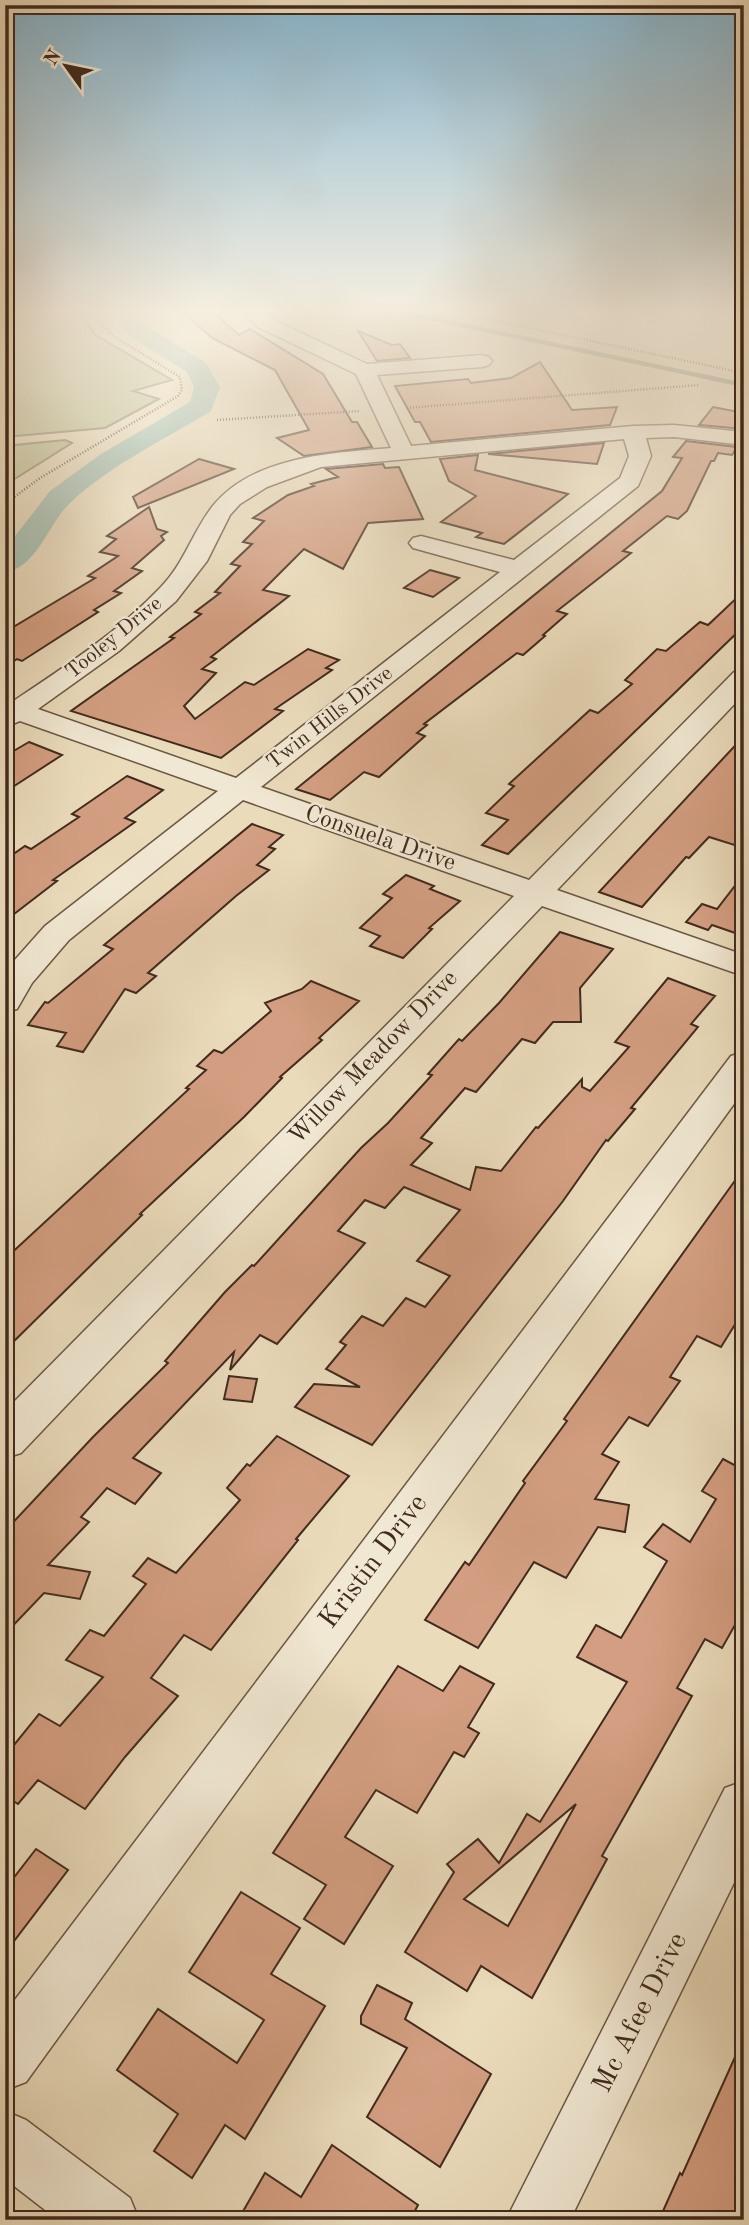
<svg xmlns="http://www.w3.org/2000/svg" width="749" height="2225" font-family="'Old Standard TT',serif">
<style>
.green{fill:#babf8e;stroke:#7e7556;stroke-width:2}
.lines{fill:none;stroke-linecap:round;stroke-linejoin:round}
.stream{stroke:#768175;stroke-width:4.5}
.river{fill:#98bbaf;fill-rule:evenodd}
.building{fill:#d39e81;stroke:#422b1e;stroke-width:2;fill-rule:evenodd}
.minor-casing{stroke:#6c5745;stroke-width:3}
.path{stroke:#422b1e;stroke-width:2.5;stroke-dasharray:1 2;stroke-linecap:butt}
.minor{fill:#f1e8d3;fill-rule:evenodd}
.labels{text-anchor:middle;dominant-baseline:central;stroke-width:5;stroke-linejoin:round;paint-order:stroke}
.far-street-label{font-size:21px;fill:#422b1e;stroke:#f1e8d3}
.street-label{font-size:24px;fill:#422b1e;stroke:#f1e8d3}
.near-street-label{font-size:28px;fill:#422b1e;stroke:#f1e8d3}
</style>
<rect width="100%" height="100%" fill="#eadbbb"/>
<filter id="stains"><feTurbulence type="fractalNoise" baseFrequency=".00286" numOctaves="4"/><feColorMatrix values="0 0 0 0 .2 0 0 0 0 .09 0 0 0 0 .02 0 0 0 .5 -.17"/></filter>
<radialGradient id="worn" r=".72"><stop offset=".6" stop-color="#630" stop-opacity="0"/><stop offset="1" stop-color="#630" stop-opacity=".3"/></radialGradient>
<g class="green">
<polygon points="5,312 81,312 94,334 172,380 133,391 159,399 105,428 5,437"/>
<polygon points="65,440 72,443 5,485 5,446"/>
</g>
<g class="lines">
<polyline class="stream" points="401,312 744,385"/>
<path class="river" d="M114,312H136L145,325L206,363L220,387L211,411C164,440 110,465 70,503C47,525 39,565 5,573V549L50,491L101,454L190,402L194,387L187,372L128,335Z"/>
</g>
<g class="building">
<polygon points="183,312 213,312 239,335 250,329 323,374 352,422 357,422 372,447 304,456 277,438 309,430 275,370 212,338"/>
<polygon points="358,331 392,345 400,344 410,358 377,361"/>
<polygon points="540,362 572,410 617,407 610,425 431,442 420,422 415,422 395,386 468,379 471,383 511,378"/>
<polygon points="713,407 744,413 744,429 699,425"/>
<polygon points="686,441 737,447 732,455 718,453 714,461 711,461 687,511 678,519 667,516 623,551 631,553 557,611 567,614 543,635 545,636 523,655 517,653 424,724 427,725 417,733 425,736 379,777 364,772 330,800 296,789 662,491 682,458 673,457"/>
<polygon points="604,443 597,464 488,454"/>
<polygon points="478,455 475,470 568,494 504,544 476,537 482,533 441,522 476,496 449,481 440,459"/>
<polygon points="199,459 234,469 138,508 133,497"/>
<polygon points="383,464 385,468 399,467 423,519 368,523 343,569 304,549 263,590 289,596 211,657 216,659 202,669 216,673 184,706 195,719 245,682 254,685 308,649 339,660 326,668 332,670 275,709 283,711 221,758 71,711 174,638 170,637 201,614 195,612 220,593 215,592 240,566 231,564 252,544 243,542 264,521 253,518 288,495 314,486 311,484 338,477 326,469"/>
<polygon points="149,507 157,529 167,532 161,536 164,540 132,568 142,571 114,591 121,593 94,610 98,612 22,661 17,659 5,667 5,632 95,578 88,576 118,556 100,552 116,539 107,536"/>
<polygon points="430,570 459,578 433,597 404,588"/>
<polygon points="744,591 744,626 508,854 482,845 508,820 486,813 514,786 509,784 590,710 598,713 632,684 625,680 657,649 666,651 700,622 708,625"/>
<polygon points="744,736 744,848 709,837 689,858 686,857 642,907 599,892"/>
<polygon points="29,742 62,755 5,792 5,756"/>
<polygon points="127,776 163,790 125,818 135,822 53,880 57,881 5,921 5,860 25,846 31,849 79,817 72,814"/>
<polygon points="252,824 283,835 269,847 275,849 257,865 269,870 236,896 148,973 156,976 136,993 125,989 83,1052 57,1046 66,1033 28,1025 45,1002 48,1003 113,949 104,945"/>
<polygon points="744,874 744,936 712,925 708,930 686,922 702,904 717,909"/>
<polygon points="406,875 434,886 430,889 460,901 429,928 432,929 403,958 370,946 380,936 360,928 392,898 383,894"/>
<polygon points="560,932 613,949 580,988 581,1022 553,1022 535,1043 522,1039 476,1092 465,1088 421,1138 432,1143 411,1165 470,1190 476,1167 501,1171 536,1127 538,1128 582,1079 582,1087 590,1091 629,1047 615,1042 668,978 715,996 691,1024 698,1027 631,1108 635,1109 608,1141 606,1140 563,1201 372,1445 295,1407 314,1384 360,1387 326,1369 346,1345 340,1342 362,1316 383,1326 406,1298 425,1307 450,1276 417,1261 460,1210 404,1187 385,1208 365,1200 338,1231 365,1243 277,1344 260,1335 230,1370 234,1352 133,1458 161,1473 135,1504 107,1488 81,1517 89,1522 48,1565 90,1572 80,1599 44,1593 5,1634 5,1531 93,1437 168,1363 165,1361 225,1292 252,1265 254,1266 361,1148 388,1123 432,1075 428,1074 459,1039 462,1041 499,1003"/>
<polygon points="311,981 359,1001 319,1038 322,1040 280,1077 282,1078 244,1117 140,1214 142,1215 5,1350 5,1259 189,1089 186,1088 206,1070 197,1066 214,1050 222,1053 271,1011 265,1003 302,989"/>
<polygon points="744,1168 744,1310 721,1347 697,1336 670,1377 680,1381 648,1426 629,1417 602,1454 619,1462 595,1499 629,1505 625,1532 598,1527 566,1578 534,1562 478,1648 425,1620 465,1562 469,1565 525,1483 523,1481 567,1421 564,1419"/>
<polygon points="229,1376 257,1379 252,1402 224,1399"/>
<polygon points="277,1436 349,1476 296,1539 298,1540 211,1650 184,1635 151,1678 178,1696 125,1757 85,1809 38,1780 18,1804 5,1796 5,1756 39,1714 60,1726 103,1677 66,1660 90,1630 104,1636 146,1584 133,1576 148,1558 176,1573 240,1500 227,1488 247,1464 250,1466"/>
<path d="M723,1459L744,1470V1609L722,1648L705,1639L677,1688L692,1696L602,1856L607,1859L532,1998L481,1966L467,1991L405,1952L454,1872L447,1864L478,1839L499,1863L527,1814L540,1822L627,1682L577,1657L596,1625L621,1638L667,1561L644,1547L663,1524L690,1542L716,1499L702,1491ZM576,1804L508,1926L464,1899L544,1831Z"/>
<polygon points="398,1666 443,1691 460,1666 494,1684 468,1727 479,1733 464,1757 454,1752 417,1813 376,1790 345,1837 393,1866 344,1944 304,1919 326,1885 273,1853"/>
<polygon points="36,1849 68,1870 5,1953 5,1889"/>
<polygon points="241,1892 300,1928 271,1974 325,2006 245,2139 225,2125 192,2178 154,2151 178,2114 117,2070 158,2009 237,2063 264,2020 189,1972"/>
<polygon points="377,1985 412,2003 405,2019 491,2074 440,2167 367,2117 407,2048 361,2024 361,2016"/>
<polygon points="744,2037 744,2220 659,2220 680,2173 682,2175"/>
<polygon points="332,2145 418,2205 410,2220 238,2220 265,2173 301,2197"/>
</g>
<g class="lines">
<defs>
<g id="minor">
<path d="M244,312H263L272,319L367,364L482,355L489,357L492,361L489,365L482,367L377,375L411,446L633,426L674,425L744,432V445L674,437L646,438L651,456L638,486L261,787L529,880L734,672L744,670V694L557,890L744,955V976L542,906L21,1453L5,1458V1411L514,896L243,800L69,940L32,983L17,1009L5,1012V971L45,926L218,791L20,721L5,727V702H12C63,668 117,633 160,588C184,564 192,533 212,507C252,456 332,453 391,448L356,374L258,327ZM624,439L629,456L620,478L514,560L421,536L413,538L409,543L413,548L500,572L236,778L38,709L119,651L176,601L207,561L230,515L240,504L267,487L321,467Z"/>
<polygon points="744,1052 744,1090 26,2082 5,2090 5,2013 731,1056"/>
<polygon points="744,1781 744,1862 570,2220 506,2220 725,1788"/>
<polygon points="5,2111 26,2120 130,2198 139,2220 58,2220 5,2179"/>
</g>
</defs>
<use href="#minor" class="minor-casing"/>
<g class="path">
<polyline points="452,312 744,373"/>
<polyline points="407,408 699,385"/>
<polyline points="217,420 360,411"/>
<polyline points="5,504 40,478 178,396 182,390 180,377 113,336 89,312"/>
</g>
<use href="#minor" class="minor"/>
</g>
<linearGradient id="sky" x2="0" y2="1"><stop stop-color="#88b7d1"/><stop offset="0.5" stop-color="#f6efe0"/><stop offset="1" stop-color="#f6efe0" stop-opacity="0"/></linearGradient>
<rect width="749" height="623" fill="url(#sky)"/>
<g class="labels">
<g class="far-street-label">
<text transform="translate(114 638) rotate(-39)">Tooley Drive</text>
<text transform="translate(330 718) rotate(-38)">Twin Hills Drive</text>
</g>
<g class="street-label">
<text transform="translate(380 839) rotate(19)">Consuela Drive</text>
<text transform="translate(374 1058) rotate(-46)">Willow Meadow Drive</text>
</g>
<g class="near-street-label">
<text transform="translate(374 1562) rotate(-53)">Kristin Drive</text>
<text transform="translate(641 2013) rotate(-63)">Mc Afee Drive</text>
</g>
</g>
<rect width="749" height="2225" fill="none" stroke="#eadbbb" stroke-width="28"/>
<rect x="7" y="7" width="735" height="2211" fill="none" stroke="#422b1e" stroke-width="3.5"/>
<rect x="14" y="14" width="721" height="2197" fill="none" stroke="#422b1e" stroke-width="2"/>
<g transform="translate(66 66) rotate(303)" stroke="#f1e8d3" stroke-width="5" paint-order="stroke">
<path d="M0-5L12 26L0 18L-12 26Z" fill="#422b1e"/>
<text y="-10" font-size="19" font-weight="bold" text-anchor="middle" fill="#422b1e">N</text>
</g>
<rect width="100%" height="100%" filter="url(#stains)"/>
<rect width="100%" height="100%" fill="url(#worn)"/>
</svg>
